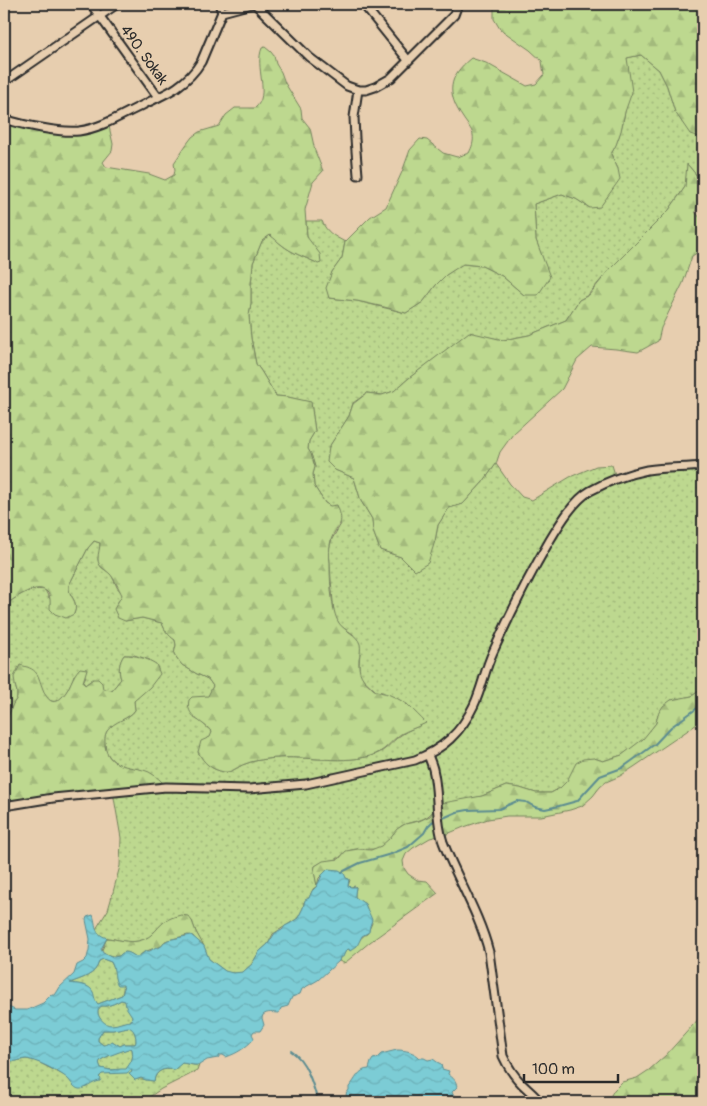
<svg xmlns="http://www.w3.org/2000/svg" width="707" height="1106" font-family="Pangolin,sans-serif">
<style>
.grass{fill:url(#grass-dots);stroke:#74825d}
.forest{fill:url(#forest-firs);stroke:#74825d}
.water{fill:url(#water-waves);stroke:#5c8c91;fill-rule:evenodd}
.lines{fill:none;stroke-linecap:round;stroke-linejoin:round}
.stream{stroke:#5c8c91;stroke-width:2}
.minor-casing{stroke:#2b2b2b;stroke-width:11}
.minor{stroke:#e7ceaf;stroke-width:7}
.labels{text-anchor:middle;dominant-baseline:central;stroke-width:4;stroke-linejoin:round;paint-order:stroke}
.street-label{font-size:15px;fill:#2b2b2b;stroke:#e7ceaf}
</style>
<defs>
<pattern id="grass-dots" width="8" height="8" patternUnits="userSpaceOnUse" patternTransform="scale(1.25)"><rect width="8" height="8" fill="#bdd88f"/><path d="M2 2h.1M6 6h.1" fill="none" stroke="#a3ba7c" stroke-width="1.8" stroke-linecap="round"/></pattern>
<pattern id="forest-firs" width="22" height="20" patternUnits="userSpaceOnUse" patternTransform="scale(1.25)"><rect width="22" height="20" fill="#bdd88f"/><path d="M5 1l3.5 6h-7zM16 11l3.5 6h-7z" fill="#a3ba7c"/></pattern>
<pattern id="water-waves" width="16" height="10" patternUnits="userSpaceOnUse" patternTransform="scale(1.25)"><rect width="16" height="10" fill="#7cccd5"/><path d="M0 5q4-4 8 0t8 0" fill="none" stroke="#6bafb7"/></pattern>
</defs>
<rect width="100%" height="100%" fill="#e7ceaf"/>
<filter id="ink" filterUnits="userSpaceOnUse"><feTurbulence type="fractalNoise" baseFrequency=".02" numOctaves="2"/><feDisplacementMap in="SourceGraphic" scale="10" xChannelSelector="R" yChannelSelector="G"/><feConvolveMatrix kernelMatrix="1 2 1 2 8 2 1 2 1" color-interpolation-filters="sRGB"/></filter>
<g filter="url(#ink)">
<g class="grass">
<path d="M641,55L659,70L667,86L675,112L703,138V183L688,165L685,187L669,210L610,269L588,295L579,300L566,320L529,335L503,340L469,333L409,378L394,391L382,395L367,393L353,403L349,416L329,447L335,470L354,478L361,501L372,519L373,531L380,550L401,557L435,541L438,525L449,508L463,504L483,482L496,464L510,484L522,497L532,500L570,477L596,466L612,465L616,478L648,470L703,466V688L692,696L671,700L658,714L656,723L643,740L622,755L603,761L594,758L560,788L551,793H536L520,788L506,786L482,796L434,810C425,822 415,820 403,825C394,830 390,841 381,847C373,851 366,848 358,849C355,849 349,850 346,852C343,854 341,857 337,859C328,862 326,859 315,866V875L317,886L313,889L309,898L304,902L303,908L298,918L273,934L268,944L259,952L252,964L243,972L239,973H228L225,971L209,959L207,957L206,951L196,932L192,921L162,924L149,937L140,941L130,942L103,937L99,934L96,929L108,910L112,896L120,866L121,838L113,792L148,772C130,767 107,767 105,744C104,738 105,733 109,728C116,720 129,719 135,710L134,701L139,696L150,660L134,655H124C119,662 118,671 121,679L112,690L103,689L93,679L85,685L83,682L86,676L74,675C71,685 59,712 46,697C41,691 39,681 37,674L15,685L17,692V698L13,704L4,727V606C17,597 28,587 45,590L49,598L74,614C80,599 67,597 69,585L88,548L94,541L100,543V550L98,560L101,567L111,574L117,587L123,595L117,603L125,621L142,618L162,623C165,631 168,635 175,640L176,645L174,654L182,665L197,674L208,679L213,686L208,697H205L194,718L201,722L212,732L211,737L208,739L198,752C205,763 210,769 224,772C232,773 238,766 245,764C252,761 260,760 267,759C301,754 336,765 370,756C387,752 389,743 401,735C408,730 417,727 425,723L407,704L382,692L376,691L360,676L359,666L360,651L353,634L339,625L334,613L331,580L329,549L332,539L341,524L330,506L325,503L314,486L313,474L315,467L311,454L308,449L309,441L315,431L311,403L288,397L276,396L261,371L256,364L251,338L249,316L251,303V285L253,263L262,241L270,235C275,238 278,242 282,245C292,253 304,257 315,262L307,237L306,221H322C326,232 334,236 345,242L342,258L332,272L329,298L357,301L406,313L423,302L436,285L446,275L462,264L482,266L502,276L524,295L549,277L536,240L534,204L562,194L576,199L590,208L618,169L611,154C626,129 630,86 626,58Z"/>
<path d="M103,959L111,962L116,973L115,978C125,987 124,983 122,995L98,1004C94,1000 94,997 92,993C88,984 78,984 70,984V983C81,978 96,976 99,961Z"/>
<path d="M121,1000L125,1001L132,1016L131,1021C123,1022 115,1027 107,1025C101,1023 93,1010 102,1006C103,1006 104,1006 106,1006C111,1005 116,1003 121,1000Z"/>
<path d="M128,1027C135,1028 136,1036 136,1042L135,1044H124L120,1046L112,1041L105,1045H103L98,1041V1038L103,1030H113Z"/>
<path d="M131,1048L132,1049C134,1059 131,1062 126,1070C117,1069 109,1071 101,1068C100,1065 98,1063 101,1060C105,1056 124,1050 131,1048Z"/>
<path d="M4,1056L7,1059L16,1061L26,1059L36,1061L67,1077C71,1084 77,1086 84,1088L93,1082L98,1081L101,1074L131,1070L136,1079C143,1078 148,1081 154,1081C156,1070 164,1068 174,1070L176,1069V1067L182,1063L194,1065H199L197,1071L161,1089L142,1102H4Z"/>
</g>
<g class="forest">
<path d="M494,4H703V138L690,134L675,112L667,86L659,70L641,55L627,58L632,92L625,112L621,131L616,145L611,154L618,169L620,179L600,207L590,208L576,199L562,194L534,204L536,240L550,277L538,295H524L502,276L482,266L463,264L446,275L436,285L423,302L406,313L384,307L357,301L329,298L326,288L332,272L342,258L345,242L370,217L386,207L402,172L410,150L420,139L427,140L443,153L457,157L469,153C472,147 474,142 473,135C472,129 466,123 463,118C446,93 448,77 471,58L486,63L527,86L536,84L544,75L542,61L530,50L500,29L494,19Z"/>
<path d="M265,47L271,52L274,56L276,64L281,72L285,83L301,109L302,118L310,128L315,151L323,171L313,182L305,210L307,237L320,254L321,263L318,264L315,262C304,257 292,253 282,245C278,242 275,239 270,235L262,241L253,263L251,285V303L249,316L251,338L256,364L261,371L276,396L288,397L311,402L315,431L309,441L308,449L311,454L315,467L313,474L314,486L325,503L330,506L337,505C346,527 337,523 331,540C329,548 329,555 330,563C330,578 331,611 339,623C344,631 357,634 360,644C361,649 360,654 359,659C358,674 362,679 373,689C377,693 384,692 390,695C407,702 414,711 426,723C418,727 408,730 401,734C389,742 387,751 370,756C337,765 301,754 267,759C260,760 252,761 245,764C238,766 232,773 224,772C210,769 204,763 198,752L201,741L210,737L212,732C203,721 185,717 189,700L192,697L208,696L213,686L208,679L197,674L182,665L174,654L176,645L175,640C168,635 165,631 162,623L142,618L125,621L118,618L114,609L122,595C119,589 114,578 110,574C105,569 98,567 98,559C98,553 100,548 100,543L94,541L88,548L69,585C67,597 80,600 74,614L66,618L55,614L50,609C50,604 51,598 48,593C38,580 12,600 4,606V119L77,131L108,122L113,144L112,151L103,162L106,167L149,174L165,180L174,175L175,170L174,163L186,145L192,137L199,132L219,126L226,115L235,108H255C271,95 254,67 262,48Z"/>
<polygon points="687,164 703,183 703,192 695,212 703,221 703,249 692,256 683,283 661,328 658,341 638,352 616,349 592,347 577,360 562,389 513,434 500,452 496,464 483,482 463,504 449,508 438,525 435,541 428,563 415,571 401,557 380,550 373,531 372,519 361,501 354,478 335,470 327,462 329,447 349,416 353,404 367,393 382,395 394,391 409,378 469,332 503,340 529,335 566,320 579,300 589,295 610,269 669,210 685,187"/>
<path d="M124,655C136,655 146,658 156,664L160,674L150,687L134,701L135,710C128,720 115,720 107,731C104,736 105,741 105,746C109,770 133,765 149,772C156,776 162,781 166,787L4,806V727L13,704L17,698V692L15,685L14,677L20,665C27,667 33,668 37,674C42,682 46,713 62,697C71,688 71,677 80,668L87,669L83,682L85,685L93,679H98L102,683L103,689L112,690L121,679C118,671 119,662 124,655Z"/>
<path d="M703,688V720L634,767L620,776L606,782L600,787L593,796L582,806L570,810L541,816H507L488,819L464,827L447,834L430,838L413,848L406,854L403,861L404,868L408,874L417,880L427,881L438,893L370,942L346,962L343,963L339,961L340,957L344,954L346,950L349,949L350,951C357,946 359,937 367,934L372,923L365,904L355,898V894L356,887L355,886L351,887L348,886L350,880L328,869L319,878L317,886L314,871L315,866L323,861L339,859L346,851L358,849L371,850L381,846L390,838L397,829L405,824L419,821L430,816L434,810L443,803L482,796L506,786L520,788L536,793H551L560,788L567,781L576,763L583,759L594,758L603,761L622,755L643,739L656,723L658,714L663,706L671,700L692,696Z"/>
<path d="M181,915L188,916L192,921L196,932L204,946L195,939L193,936L188,935L168,940L165,941L162,946L152,949L144,952L139,956L136,957C130,953 125,949 119,956C114,957 105,955 102,950L107,938C118,939 127,943 138,941C155,938 157,924 169,919C173,917 177,916 181,915Z"/>
<polygon points="703,1014 703,1102 607,1102 614,1090 622,1082 637,1078 649,1070 666,1055"/>
</g>
<g class="water">
<path d="M328,869L339,870L344,873L346,878L349,879L348,886L351,887H356L355,894V897L365,904C367,910 370,914 372,920L370,926L369,932L362,936L357,946L350,951L349,949L346,950L343,957H340L339,961L318,980L302,989L300,994L292,997L288,1006L281,1008L279,1013C273,1013 268,1011 263,1015L262,1018L264,1025L260,1031H254L252,1034L254,1038V1039C245,1048 238,1053 226,1057L223,1055H220L218,1058L207,1060L199,1065H194L182,1063L174,1070C164,1067 155,1071 154,1081L146,1080L141,1078L135,1080L129,1074L132,1072L131,1070L127,1073L102,1074L99,1077L101,1079L100,1081C92,1082 85,1090 79,1089C74,1088 71,1082 68,1079C63,1074 44,1064 37,1062C34,1061 29,1059 26,1059C15,1060 15,1065 4,1056V1005L15,1010H27L43,1003L51,995H55L57,992L60,987L74,974L77,965L83,962L87,958L89,950L90,939L86,920L87,917L93,915C97,927 93,933 107,938L101,949L103,953L114,957L119,956C125,949 130,953 136,957L139,956L146,951H150L156,947L158,948C165,945 163,942 168,940L191,935L204,946L209,959L225,971L233,973L243,972L252,964L259,952L268,944L275,933L282,930L285,926L291,923L298,918L303,908L305,900L309,898L312,891L317,886L322,875ZM103,959L111,962C116,970 113,979 118,985H123L124,988L122,995L98,1004C94,1000 95,997 93,992C90,984 76,984 70,983C81,978 96,976 99,961ZM121,1000L125,1001L126,1007L132,1016L131,1021C124,1021 118,1025 111,1025C102,1025 92,1010 102,1006C103,1006 104,1006 106,1006C111,1005 116,1003 121,1000ZM128,1027C135,1029 136,1036 136,1042L135,1044H124L120,1046L112,1041L105,1045H103L98,1041V1038L103,1030H113ZM131,1048L132,1049C134,1059 131,1062 126,1069H121L110,1070L101,1068C100,1065 98,1063 101,1060C104,1057 125,1050 131,1048Z"/>
<path d="M397,1050C405,1050 415,1052 420,1058H424L428,1060L433,1059L437,1062L441,1064L442,1069L449,1071L448,1074C454,1079 456,1080 457,1087L452,1092L453,1095L456,1096L452,1100L453,1102H345L347,1098L346,1094L349,1090V1087C356,1080 358,1069 369,1069L371,1062L373,1059L377,1058L381,1054Z"/>
</g>
<g class="lines">
<g class="stream">
<polyline points="441,819 457,812 468,810 499,809 517,801 526,802 535,807 545,809 559,806 577,801 600,776 622,768 640,755 655,744 671,727 703,704"/>
<polyline points="342,872 360,863 391,854 408,847 424,833 428,826 432,822 436,820"/>
<path d="M291,1051C307,1061 313,1085 318,1102"/>
</g>
<defs>
<g id="minor">
<polyline points="91,4 158,97"/>
<polyline points="219,4 222,12"/>
<polyline points="255,4 309,57 347,86 358,90 366,90 375,87 391,78 454,15 458,4"/>
<polyline points="363,4 408,60"/>
<polyline points="4,82 117,4"/>
<path d="M4,119C23,125 60,133 79,131C102,128 123,114 143,105C154,99 167,94 177,87C187,80 195,72 201,62L222,12L252,4"/>
<polyline points="358,175 355,139 354,117 358,90"/>
<path d="M428,755C430,760 432,765 433,769C439,793 435,819 443,842C457,879 479,913 489,952L503,1056C508,1067 514,1076 522,1084C528,1090 535,1095 540,1102"/>
<path d="M4,806L53,798L166,787L249,789L306,784L415,760C443,749 461,733 474,705C482,688 485,669 493,652C510,614 529,576 550,540C559,525 574,500 590,491C608,481 627,474 647,470C665,467 685,468 703,466"/>
</g>
</defs>
<use href="#minor" class="minor-casing"/>
<use href="#minor" class="minor"/>
</g>
</g>
<g class="labels">
<g class="street-label">
<text transform="translate(144 55) rotate(54)">490. Sokak</text>
</g>
</g>
<rect width="707" height="1106" fill="none" stroke="#e7ceaf" stroke-width="20"/>
<rect x="10" y="10" width="687" height="1086" fill="none" stroke="#2b2b2b" stroke-width="2" filter="url(#ink)"/>
<path d="M524 1074v8h94v-8" fill="none" stroke="#2b2b2b" stroke-width="2.5"/>
<text x="532" y="1074" font-size="15" fill="#2b2b2b" stroke="#e7ceaf" stroke-width="4" paint-order="stroke">100 m</text>
</svg>
